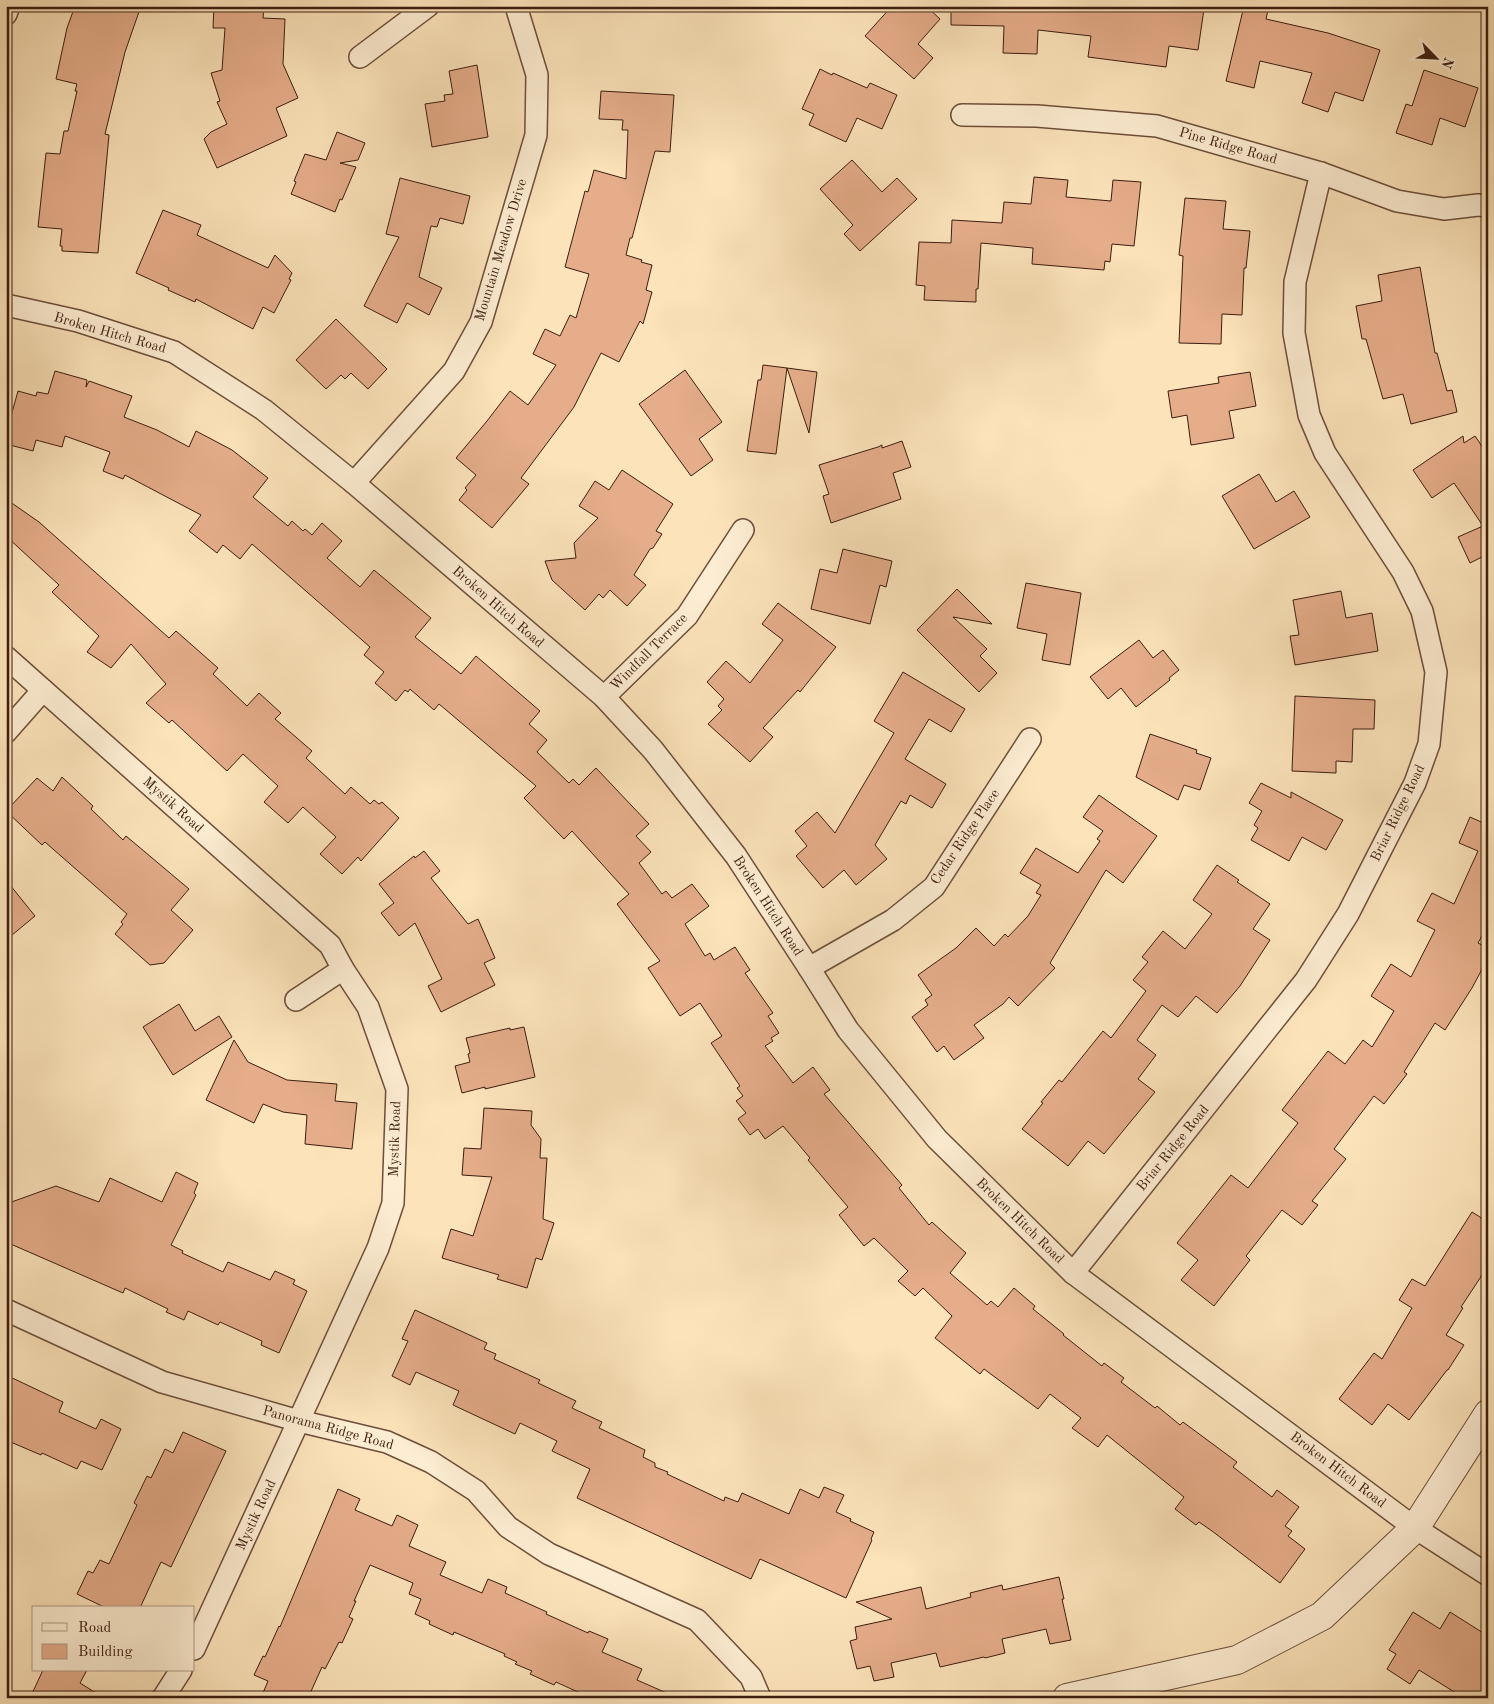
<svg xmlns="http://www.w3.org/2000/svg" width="1494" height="1704" font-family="'Old Standard TT',serif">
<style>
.building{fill:#e5ad8a;stroke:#3d1d0f}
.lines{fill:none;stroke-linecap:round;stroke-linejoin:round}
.minor-casing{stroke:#6d4e3a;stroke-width:24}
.tertiary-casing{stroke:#6d4e3a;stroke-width:30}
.minor{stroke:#fdedd2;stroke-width:21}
.tertiary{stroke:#fdedd2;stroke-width:28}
.labels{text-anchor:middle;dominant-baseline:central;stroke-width:4;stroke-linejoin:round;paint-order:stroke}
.street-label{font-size:14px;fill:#3d1d0f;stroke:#fdedd2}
</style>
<rect width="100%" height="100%" fill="#fce3ba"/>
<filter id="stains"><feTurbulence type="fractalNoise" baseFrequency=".004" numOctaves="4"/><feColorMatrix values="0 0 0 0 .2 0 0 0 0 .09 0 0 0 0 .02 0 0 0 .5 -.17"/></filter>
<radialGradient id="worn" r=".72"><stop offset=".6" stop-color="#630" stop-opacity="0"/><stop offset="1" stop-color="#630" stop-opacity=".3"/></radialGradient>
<g class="building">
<polygon points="75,6 141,6 125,52 105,134 109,135 98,253 62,251 62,246 60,246 62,229 38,227 46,153 60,154 64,131 68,131 77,91 75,91 77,84 56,79 67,28"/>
<polygon points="214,6 264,6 263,18 285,19 283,64 298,98 276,108 287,136 217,168 204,139 211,132 227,124 217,102 220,101 211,73 222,70 225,28 213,28"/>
<polygon points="892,6 926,6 940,19 918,44 933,58 914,79 865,36"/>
<polygon points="951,6 1185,6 1204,9 1198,50 1169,46 1166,67 1088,57 1091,36 1038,30 1037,54 1003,53 1004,26 951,25"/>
<polygon points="1244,6 1269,6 1266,19 1328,33 1380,50 1363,101 1335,92 1328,112 1302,103 1312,73 1260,61 1254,88 1226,81"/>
<polygon points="477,65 488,137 432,147 425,104 445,101 444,95 453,94 449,71"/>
<polygon points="820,69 832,75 833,73 867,88 870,83 897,95 882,129 857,118 846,142 809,125 814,114 802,109"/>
<polygon points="1424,70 1478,88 1465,127 1440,118 1432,145 1396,133 1406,104 1412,106"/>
<polygon points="601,91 674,95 670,152 655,151 632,238 630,238 626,255 642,260 641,262 652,265 646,290 652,292 643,324 640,321 619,362 601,353 574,407 521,478 529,484 492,528 459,500 467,490 465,488 476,475 456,458 487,421 510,391 528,405 556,365 533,354 545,329 560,336 570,315 576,318 589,274 565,267 585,191 588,192 594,170 626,179 628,130 622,130 623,120 599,119"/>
<polygon points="337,132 365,143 358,160 340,163 356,167 342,200 340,199 335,212 291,194 296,182 294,181 305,154 326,160"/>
<polygon points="852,160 882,192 897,178 917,199 860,251 844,234 853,225 820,189"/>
<polygon points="1034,177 1068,180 1066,197 1111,201 1113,180 1141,182 1134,246 1112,244 1110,262 1105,261 1104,270 1032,264 1033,248 981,243 978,289 976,289 976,302 924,300 925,286 916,285 919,242 951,243 952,220 1002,223 1004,202 1031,204"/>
<polygon points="400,178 470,196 463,224 440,218 437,227 431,226 419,277 442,288 429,315 407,303 397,323 364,306 399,237 386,234"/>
<polygon points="1185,198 1226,201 1223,229 1250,231 1246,268 1244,268 1242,315 1222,314 1221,344 1179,343 1183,256 1179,255"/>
<polygon points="163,210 201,225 197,235 268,268 275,255 292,273 289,279 291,280 274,313 263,307 253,329 196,299 195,302 168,290 169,288 136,273"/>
<polygon points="1420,267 1435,353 1437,353 1447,391 1452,390 1457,412 1411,424 1403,394 1383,399 1366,339 1362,339 1356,306 1382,301 1378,275"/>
<polygon points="336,319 387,369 368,389 351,373 345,379 341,375 326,389 296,360"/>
<polygon points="763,365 787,368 776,454 747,451 758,380 761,380"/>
<polygon points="787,368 817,372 809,433"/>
<polygon points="685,370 722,422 699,439 713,460 691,476 639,404"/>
<polygon points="55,371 87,380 86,387 89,381 132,396 124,417 157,430 189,447 196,431 232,450 268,478 253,497 288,526 292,521 303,531 305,529 312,535 322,523 342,541 327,558 360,587 374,570 431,618 415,637 461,674 476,656 540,711 529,724 547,740 537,752 569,783 573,779 579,785 596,768 649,824 636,836 651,852 639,863 662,894 666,891 672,898 692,884 709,906 685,924 705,956 710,953 714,960 735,947 750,970 745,973 773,1013 768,1016 779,1033 771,1038 773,1041 765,1046 793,1083 813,1067 830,1090 824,1094 902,1185 899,1188 929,1225 932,1222 966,1253 950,1273 987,1305 991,1301 998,1307 1014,1288 1035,1306 1033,1309 1064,1334 1063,1335 1102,1366 1104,1363 1124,1378 1121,1382 1155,1408 1157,1406 1180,1425 1183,1422 1237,1462 1233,1467 1272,1497 1277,1490 1299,1507 1285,1526 1292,1531 1288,1536 1305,1549 1280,1583 1212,1531 1199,1522 1196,1525 1175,1509 1184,1497 1107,1435 1098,1447 1072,1428 1081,1418 1050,1394 1038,1409 984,1369 980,1374 935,1338 952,1316 923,1288 915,1296 898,1281 908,1271 874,1238 864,1246 839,1215 848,1207 808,1160 810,1158 783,1126 765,1139 758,1129 750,1135 738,1119 746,1113 736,1101 743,1096 737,1088 740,1086 711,1043 722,1036 700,1003 680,1016 648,968 660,961 617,904 629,894 572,831 564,839 524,798 536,786 439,704 434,710 410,689 408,692 405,690 396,701 375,683 384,672 364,655 370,647 252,544 240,559 223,545 217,553 189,531 201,515 125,475 123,479 103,471 110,452 65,436 62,447 36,440 33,451 6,444 6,434 18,391 36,396 37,392 48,394"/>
<polygon points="1250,372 1256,406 1229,411 1234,438 1191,445 1187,415 1172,418 1168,391 1219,383 1218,377"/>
<polygon points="1463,436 1464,443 1475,436 1488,455 1488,554 1470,563 1458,537 1483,526 1454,483 1432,498 1413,470"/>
<polygon points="902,441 911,467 893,473 901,499 831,523 823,496 829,494 819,465 878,447 882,445 882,448"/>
<polygon points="622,470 673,504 656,531 662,534 653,548 650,549 634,575 646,585 627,606 610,590 603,598 599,594 585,610 552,580 545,561 576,558 574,543 598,518 579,506 595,481 609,490"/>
<polygon points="1259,474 1276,502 1294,491 1310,517 1254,549 1222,496"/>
<polygon points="6,499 39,522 169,638 176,631 218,668 213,674 247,706 259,693 281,713 275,719 312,751 306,758 345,794 351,787 370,804 374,800 379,804 382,802 399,818 361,861 358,857 342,874 320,854 336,837 303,807 288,823 264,802 278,786 243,754 227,771 172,720 169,723 146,703 166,684 131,644 111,668 87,652 99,636 52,592 59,585 6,536"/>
<polygon points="843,549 892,561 886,587 880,585 870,624 811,609 820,569 837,573"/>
<polygon points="1026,583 1081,593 1070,665 1042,660 1047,634 1017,628"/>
<polygon points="957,589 992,624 953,617 987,649 980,656 997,673 979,692 917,630"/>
<polygon points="1341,591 1346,618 1372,613 1378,651 1295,665 1290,636 1299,635 1293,600"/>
<polygon points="778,603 836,647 800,692 798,690 763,728 773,737 750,762 708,724 722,710 718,706 724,699 707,682 726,661 750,683 783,640 762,624"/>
<polygon points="1139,640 1153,658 1163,650 1179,670 1169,678 1170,680 1136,707 1121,688 1108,699 1090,677"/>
<polygon points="903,672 965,709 951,732 929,719 905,759 946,784 932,808 910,795 906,804 901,801 875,845 887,859 856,885 844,870 823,888 796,856 807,846 795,831 817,812 835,833 894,733 874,721"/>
<polygon points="1295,696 1375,700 1374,729 1353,729 1352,762 1336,761 1336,773 1292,771"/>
<polygon points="1150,734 1197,750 1196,753 1211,758 1200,790 1184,785 1178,800 1136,777"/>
<polygon points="62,777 93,806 91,809 123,840 126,836 189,889 171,910 193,930 164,963 150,965 115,934 123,924 121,922 127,914 45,842 42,845 6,811 37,778 53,791"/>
<polygon points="1261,783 1291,798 1291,792 1343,820 1326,850 1302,837 1289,861 1251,840 1258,828 1254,825 1262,811 1249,803"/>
<polygon points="1099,795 1157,836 1123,883 1106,870 1050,963 1055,968 1018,1006 1009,997 1003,1004 974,1025 984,1038 954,1060 944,1046 937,1052 912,1017 928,1005 925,1000 932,995 918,975 956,948 976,928 994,946 1005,934 1008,937 1028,916 1041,895 1036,893 1041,885 1020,873 1036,848 1078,873 1100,841 1097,839 1103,831 1083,817"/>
<polygon points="1470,817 1488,825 1488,925 1478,943 1488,948 1488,958 1472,988 1445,1030 1435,1023 1404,1072 1407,1074 1384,1104 1374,1096 1334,1149 1346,1159 1312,1201 1318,1205 1302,1225 1282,1210 1246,1256 1250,1260 1214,1306 1181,1280 1198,1260 1177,1243 1231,1175 1248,1188 1298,1123 1282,1110 1328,1051 1345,1064 1363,1040 1372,1047 1394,1011 1371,996 1391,964 1411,977 1435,930 1417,921 1432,893 1454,904 1478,851 1459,843"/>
<polygon points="424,851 440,871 431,878 468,924 478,919 495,958 484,963 495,985 441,1012 428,986 442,979 415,923 399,936 381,913 394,903 379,884 414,856 415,858"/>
<polygon points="1217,865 1239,880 1237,882 1270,904 1253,929 1270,940 1240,986 1217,1013 1196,996 1178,1017 1162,1005 1137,1040 1156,1055 1138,1079 1155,1092 1104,1154 1088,1141 1068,1166 1022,1129 1043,1103 1041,1102 1059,1080 1062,1082 1103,1031 1111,1038 1146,991 1133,980 1148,962 1142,957 1163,931 1185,949 1212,914 1193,900"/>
<polygon points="6,880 35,916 6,940"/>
<polygon points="179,1004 195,1031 219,1016 232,1037 173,1075 143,1027"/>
<polygon points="524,1027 535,1077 485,1089 485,1087 462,1093 455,1066 470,1062 468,1054 470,1053 466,1038 510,1028 510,1030"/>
<polygon points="234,1040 248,1062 287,1080 337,1084 335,1101 357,1103 352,1149 305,1144 307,1115 283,1112 263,1104 254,1123 206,1100"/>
<polygon points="484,1108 532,1111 531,1125 541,1139 540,1158 547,1158 543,1219 554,1223 542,1260 536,1258 527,1288 497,1279 499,1275 442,1258 451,1229 473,1236 492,1177 462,1175 464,1148 481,1149"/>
<polygon points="176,1172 198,1183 194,1193 196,1195 171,1245 183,1251 182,1253 223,1272 228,1262 270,1280 275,1271 295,1280 293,1284 307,1291 279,1353 261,1345 262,1341 220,1322 218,1325 188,1311 184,1320 166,1312 168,1309 125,1288 123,1293 6,1242 6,1204 56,1186 99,1202 110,1178 162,1202"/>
<polygon points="1472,1212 1488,1222 1488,1266 1461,1307 1463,1308 1446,1335 1464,1345 1448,1370 1447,1370 1409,1420 1388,1404 1372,1425 1339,1399 1374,1353 1382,1359 1412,1308 1399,1300 1412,1279 1425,1286"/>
<polygon points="415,1310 487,1343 484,1349 496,1354 494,1359 540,1380 538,1383 576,1401 572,1408 602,1422 599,1428 645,1450 643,1457 655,1463 655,1467 668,1472 667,1474 724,1501 725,1497 738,1502 742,1493 789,1514 800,1489 819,1498 824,1487 844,1495 836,1512 851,1519 850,1521 874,1532 871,1539 872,1540 846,1598 760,1559 751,1579 577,1498 590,1469 552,1451 557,1441 520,1423 515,1434 453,1405 459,1391 416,1372 410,1385 392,1376 408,1341 402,1339"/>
<polygon points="6,1375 63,1402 59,1412 96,1429 101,1419 121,1429 102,1470 81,1461 77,1469 42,1453 41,1455 6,1440"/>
<polygon points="183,1432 226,1451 171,1567 161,1562 140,1608 106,1608 77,1594 88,1571 93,1573 100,1560 109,1564 137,1505 134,1503 147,1476 151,1478 165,1449 173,1453"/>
<polygon points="338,1489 360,1499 355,1510 392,1526 397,1515 418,1525 409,1546 446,1562 440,1575 482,1593 488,1579 507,1587 505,1593 547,1612 546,1614 588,1633 589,1631 608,1639 602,1652 642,1669 637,1680 678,1698 591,1698 556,1682 554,1685 530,1674 532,1671 515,1664 517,1662 504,1656 505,1654 454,1632 453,1635 429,1624 430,1621 415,1614 421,1599 409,1594 413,1583 370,1565 354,1601 356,1601 349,1617 353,1619 342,1643 339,1642 325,1669 322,1667 308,1698 275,1698 263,1693 268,1681 254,1675 263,1656 265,1657 279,1626 280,1627"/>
<polygon points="1059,1577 1064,1599 1062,1599 1071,1640 1050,1644 1046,1629 1002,1639 1005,1653 985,1658 984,1657 940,1667 936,1653 891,1663 894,1677 874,1681 870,1666 857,1669 850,1641 857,1639 855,1627 892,1619 856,1602 921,1587 926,1609 971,1597 970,1593 1002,1585 1003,1590"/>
<polygon points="1413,1612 1440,1629 1450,1612 1488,1636 1488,1698 1464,1698 1419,1670 1410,1684 1387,1669 1396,1654 1389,1650"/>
<polygon points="43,1670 87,1670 80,1683 104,1698 30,1698"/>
</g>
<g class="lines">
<defs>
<g id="minor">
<polyline points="6,14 9,6"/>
<polyline points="360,57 428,6"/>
<polyline points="962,115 1037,116 1157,126 1321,173 1397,201 1444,209 1478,205 1488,206"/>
<polyline points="6,305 78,321 174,352 264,410 354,483 604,697 653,750 736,856 809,968 848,1030 937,1139 1073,1273 1415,1528 1488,1575"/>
<polyline points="354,483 454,371 481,322 536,135 537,75 516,6"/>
<polyline points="6,657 330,945 343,969 368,1007 397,1089 393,1203 378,1248 194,1649"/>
<polyline points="604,697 687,616 743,530"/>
<polyline points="6,732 43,690"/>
<polyline points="809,968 893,920 934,887 1030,739"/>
<polyline points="296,1000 343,969"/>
<polyline points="1073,1273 1306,980 1348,914 1415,783 1429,744 1436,672 1422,611 1403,572 1325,453 1309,415 1294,333 1295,282 1321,173"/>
<polyline points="6,1310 162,1382 299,1421 387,1442 431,1462 476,1491 508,1527 549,1554 697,1620 751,1677 760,1698"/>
<polyline points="163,1698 181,1670"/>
</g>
<polyline id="tertiary" points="1067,1698 1237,1660 1322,1616 1415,1528 1488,1414"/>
</defs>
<use href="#minor" class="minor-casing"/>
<use href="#tertiary" class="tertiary-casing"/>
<use href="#minor" class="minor"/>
<use href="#tertiary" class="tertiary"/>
</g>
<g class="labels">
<g class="street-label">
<text transform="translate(1228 146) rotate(16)">Pine Ridge Road</text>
<text transform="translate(501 250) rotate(-73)">Mountain Meadow Drive</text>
<text transform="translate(110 333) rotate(16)">Broken Hitch Road</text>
<text transform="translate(498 607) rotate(41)">Broken Hitch Road</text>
<text transform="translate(649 652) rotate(-45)">Windfall Terrace</text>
<text transform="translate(173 805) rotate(42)">Mystik Road</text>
<text transform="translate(1398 813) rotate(-64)">Briar Ridge Road</text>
<text transform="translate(965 837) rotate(-56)">Cedar Ridge Place</text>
<text transform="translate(768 906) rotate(57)">Broken Hitch Road</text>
<text transform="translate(395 1139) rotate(-88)">Mystik Road</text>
<text transform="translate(1173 1148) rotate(-51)">Briar Ridge Road</text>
<text transform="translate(1020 1221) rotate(44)">Broken Hitch Road</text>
<text transform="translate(328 1428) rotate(15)">Panorama Ridge Road</text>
<text transform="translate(1338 1470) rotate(37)">Broken Hitch Road</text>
<text transform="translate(256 1515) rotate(-65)">Mystik Road</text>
</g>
</g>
<rect width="1494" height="1704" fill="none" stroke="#fce3ba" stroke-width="25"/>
<rect x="8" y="8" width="1479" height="1689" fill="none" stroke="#3d1d0f" stroke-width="2.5"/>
<rect x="12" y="12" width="1469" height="1679" fill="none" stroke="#3d1d0f"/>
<rect x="32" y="1606" width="162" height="65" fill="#fdedd2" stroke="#b09a84"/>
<rect x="42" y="1623" width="25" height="8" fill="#fdedd2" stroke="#b09a84"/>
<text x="78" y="1632" font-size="15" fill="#3d1d0f">Road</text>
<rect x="42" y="1644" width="25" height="15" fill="#e5ad8a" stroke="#b09a84"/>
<text x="78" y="1656" font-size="15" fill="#3d1d0f">Building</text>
<g transform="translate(1436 58) rotate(114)" stroke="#fdedd2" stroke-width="4" paint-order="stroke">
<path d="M0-4L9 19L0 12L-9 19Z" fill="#3d1d0f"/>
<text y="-8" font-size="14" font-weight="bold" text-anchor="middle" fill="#3d1d0f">N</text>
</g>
<rect width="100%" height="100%" filter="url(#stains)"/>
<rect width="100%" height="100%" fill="url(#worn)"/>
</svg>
